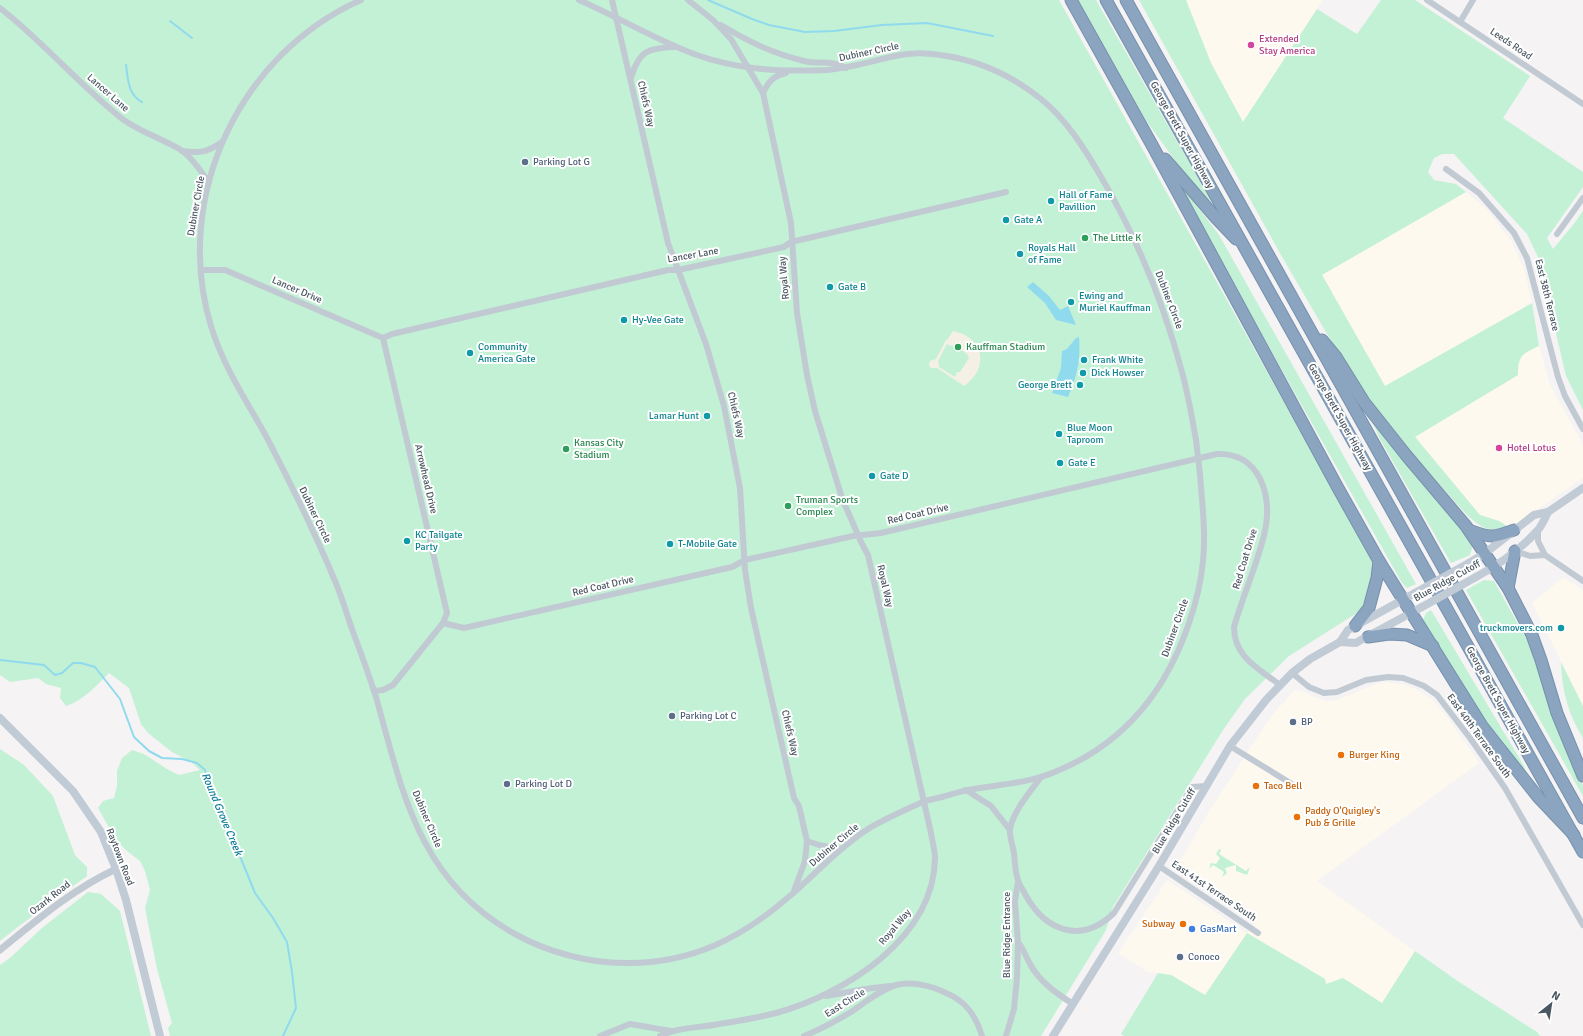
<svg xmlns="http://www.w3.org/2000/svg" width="1583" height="1036" font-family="Signika,sans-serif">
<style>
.commercial{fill:#fdf9ef}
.green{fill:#c3f1d5}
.sand{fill:#f5f0e5;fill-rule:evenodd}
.water{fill:#90daee}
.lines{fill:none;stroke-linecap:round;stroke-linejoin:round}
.stream{stroke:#90daee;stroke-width:2}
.motorway-casing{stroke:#7690ad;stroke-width:13}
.minor{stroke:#c1cad2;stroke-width:6}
.tertiary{stroke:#c1cad2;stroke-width:7}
.secondary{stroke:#c1cbd6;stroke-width:8}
.motorway{stroke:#8ba5c1;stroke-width:11}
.minor-bridge{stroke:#c1cad2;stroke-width:6}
.secondary-bridge{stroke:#c1cbd6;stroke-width:8}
.hotel-dot{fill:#d1479c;stroke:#fff;stroke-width:1.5}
.service-dot{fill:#5c6f8a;stroke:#fff;stroke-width:1.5}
.culture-dot{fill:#0f9aa8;stroke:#fff;stroke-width:1.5}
.leisure-dot{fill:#2e9e5b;stroke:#fff;stroke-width:1.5}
.food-dot{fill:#e8710a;stroke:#fff;stroke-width:1.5}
.shop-dot{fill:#3f7fe0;stroke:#fff;stroke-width:1.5}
.labels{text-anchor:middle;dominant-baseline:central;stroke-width:4;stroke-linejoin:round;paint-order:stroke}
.hotel-label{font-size:10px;fill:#b23c85;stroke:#fff;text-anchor:start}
.street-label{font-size:10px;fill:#4a5661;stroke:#fff}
.service-label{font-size:10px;fill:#4e5e75;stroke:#fff;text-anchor:start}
.culture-label{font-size:10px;fill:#0d838f;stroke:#fff;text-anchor:start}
.leisure-label{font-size:10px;fill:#27864d;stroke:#fff;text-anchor:start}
.food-label{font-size:10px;fill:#c56008;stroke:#fff;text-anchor:start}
.shop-label{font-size:10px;fill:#366cbe;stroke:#fff;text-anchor:start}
.water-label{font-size:11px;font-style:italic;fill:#0c7c9b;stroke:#fff}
</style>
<rect width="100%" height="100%" fill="#f5f3f3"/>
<g class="commercial">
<polygon points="1186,0 1323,0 1243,122 1211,63"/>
<polygon points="1466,192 1487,210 1512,242 1524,269 1532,303 1385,387 1322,274"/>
<polygon points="1539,346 1550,385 1583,445 1583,478 1510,528 1499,521 1480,515 1415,436 1518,375 1518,363 1524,353"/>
<polygon points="1563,577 1583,590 1583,706 1532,603"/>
<polygon points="1384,682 1402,684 1418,690 1431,699 1445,714 1479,763 1317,881 1415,951 1382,1003 1343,978 1326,984 1325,979 1298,962 1205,996 1172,975 1148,972 1118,953 1167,880 1247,933 1254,923 1175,869 1208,813 1260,733 1273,714 1295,690 1302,691 1311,696 1326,701 1337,700 1376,684"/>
</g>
<g class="green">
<path d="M0,0H1059L1370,556L1375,568L1367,600L1360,611L1289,656L1245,699L1223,730L1113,907L1106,930L1041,1036H170L168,1028L172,1023L157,969L145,908L150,890L145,871L140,861L127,851L116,840L98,808L103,801L114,798L117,786V771L122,758L132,750L144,754L167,769L179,775L200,770L191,762L172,752L148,733L141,724L129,688L109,673C96,686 84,700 66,706L60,698L61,688L46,684L38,678L10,682L0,675Z"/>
<polygon points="1078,0 1096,0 1210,199 1208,200 1182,170 1145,119"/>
<path d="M1139,0H1186L1211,63L1243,122L1317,9L1357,34L1381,0H1415L1530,76L1503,118L1583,172V187L1547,238L1553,249L1573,225L1583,211V410L1566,376L1538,257L1527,234L1454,154H1442L1434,158L1428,172L1434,180L1456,184L1466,192L1322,275L1385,386L1532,303L1539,346C1522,354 1518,355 1518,375L1415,437L1480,515L1499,521L1510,528C1486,531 1484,530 1466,514L1378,416L1348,370L1281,255Z"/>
<polygon points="1177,184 1191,198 1219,235 1416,584 1407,588 1402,583"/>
<polygon points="1371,419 1473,544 1470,555 1451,563 1381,441"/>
<polygon points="1484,580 1494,581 1529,644 1554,715 1583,786 1583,796 1466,590"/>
<polygon points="1431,610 1524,766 1529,779 1472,706 1423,620 1426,613"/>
<path d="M1561,662L1583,706V738C1568,714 1562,691 1561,662Z"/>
<polygon points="0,749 24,765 53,796 75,855 87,867 87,876 19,926 0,941"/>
<polygon points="1219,849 1221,850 1219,854 1246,871 1250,867 1247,875 1236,871 1236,865 1225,868 1227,873 1222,877 1224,872 1213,865 1209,869 1211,863 1216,864 1220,858 1216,854"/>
<polygon points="88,892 101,894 120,911 151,1036 0,1036 0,965 11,957 42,928"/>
<polygon points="1247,933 1325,979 1326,984 1343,978 1382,1003 1415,951 1459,982 1537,1032 1540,1036 1124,1036 1121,1034 1158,973 1171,975 1205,995"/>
</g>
<path class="sand" d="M953,331C984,337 990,368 964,386L937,368H931L929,365L930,361L936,359L946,340H947ZM947,344L951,346L954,345L967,354L969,358L960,372H957L955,377L939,367L938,361Z"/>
<g class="water">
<polygon points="1033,282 1049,296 1060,310 1068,306 1076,325 1056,320 1045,303 1027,287"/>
<path d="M1079,337C1081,359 1077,377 1068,397L1052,393L1061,368L1062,351L1067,349L1076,338Z"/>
</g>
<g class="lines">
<g class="stream">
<polyline points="708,0 752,19 769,25 805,32 834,31 882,25 927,23 993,36"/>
<polyline points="170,21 192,38"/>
<path d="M126,65C128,79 128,95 142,102"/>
<polyline points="0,660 44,665 55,675 62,673 73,663 81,663 95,667 120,699 134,737 149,751 162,758 182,759 197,763 205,770 208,782 217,800 255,893 273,918 287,942 292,972 296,1008 283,1036"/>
</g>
<defs>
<g id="motorway">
<polyline points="1071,0 1152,145 1338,488 1379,561 1482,726 1538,797 1574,835"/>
<polyline points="1106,0 1583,852"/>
<polyline points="1126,0 1583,818"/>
<polyline points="1165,159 1216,218 1236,239"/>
<polyline points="1322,340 1336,357 1364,402 1406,455 1466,526 1508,588 1532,635 1541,660 1557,713 1583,776"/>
<path d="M1469,530C1490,538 1493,538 1514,530"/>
<polyline points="1508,588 1515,551"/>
<polyline points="1355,626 1369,608 1377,578 1379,561"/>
<polyline points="1368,637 1389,634 1407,635 1433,646"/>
</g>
</defs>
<use href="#motorway" class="motorway-casing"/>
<g class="minor">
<path d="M361,0C239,54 172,198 211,326C223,366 246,400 266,436C290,482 315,533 335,581C342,597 347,615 353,632C361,653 369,675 376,697C403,794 419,881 515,934C547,952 588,963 625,963C691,964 742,938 791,895C812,877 831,856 854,839C870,826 888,818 907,809"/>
<path d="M579,0C618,17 654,39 694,54C737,70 782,72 827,70C851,68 872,61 895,56C912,52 931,53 947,56C982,62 1014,77 1041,99C1066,119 1084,148 1100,175C1136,236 1164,304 1182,372C1188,394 1192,417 1196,440"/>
<polyline points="612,0 668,243 706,344 724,406 740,488 745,570 751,608 794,798 799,806 807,841 819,845 840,849"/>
<polyline points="1427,0 1583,104"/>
<path d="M0,8C40,39 75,80 115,113C134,130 159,137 181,150C192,157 201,172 209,182"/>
<polyline points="1460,22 1473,0"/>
<path d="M721,25C749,42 772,53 804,61C820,65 829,59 846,68"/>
<path d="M631,78C639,51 647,48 675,47"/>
<path d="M763,93C768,82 773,76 786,73"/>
<path d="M182,151C201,153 206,153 222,142"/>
<polyline points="1446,169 1479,193 1514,233 1527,258 1558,377 1565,396 1583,429"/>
<polyline points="1557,234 1583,198"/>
<polyline points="201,270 225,270 383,338"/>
<polyline points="383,338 392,334 668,270 678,270 784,247 791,242 1006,192"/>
<polyline points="383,338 447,613 443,623"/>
<polyline points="1538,531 1538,541 1545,555 1583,581"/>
<polyline points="1515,551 1530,556 1545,555"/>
<polyline points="1292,673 1309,687 1324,693 1337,692 1366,680 1388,677 1403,678 1414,682 1424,686 1437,695 1470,738 1505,788 1583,925"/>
<path d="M374,691L383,690L393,685L443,623L464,628L732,567L745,560L853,536L881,533L1217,454C1259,452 1273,495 1265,531C1258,563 1243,595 1234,627C1234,657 1258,668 1280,685"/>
<polyline points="1230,746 1295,786"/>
<path d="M1041,777C1031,791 1013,811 1010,829C1009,836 1013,846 1014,853C1015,862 1015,872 1018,880C1019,885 1023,889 1025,894C1045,931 1081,945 1114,913L1192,787L1206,786"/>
<polyline points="966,790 991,806 1010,830"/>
<path d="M942,797C953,794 964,790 974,789C1003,784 1030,783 1057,771C1125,743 1166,691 1189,623C1196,603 1201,582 1203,561C1206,532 1202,503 1200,474"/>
<polyline points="1159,866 1258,933"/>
<polyline points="794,891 805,861 807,841"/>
<path d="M1018,942C1023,948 1026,957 1030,964C1040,982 1056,993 1073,1004"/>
<polyline points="826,996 865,989 890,986"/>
<polyline points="600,1036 630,1024 671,1031"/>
<path d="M660,1036C678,1027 699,1028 719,1024C738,1021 757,1018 776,1013C845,994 934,938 935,858C935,850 932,841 931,833L868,555L861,542L842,498L815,411L807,375L797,313L791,223L763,93L731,39L713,20L688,0"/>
<path d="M804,1036C821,1029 836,1021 851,1012C865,1003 879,990 896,985C912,981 932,986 946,993C966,1001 976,1016 982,1036"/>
<polyline points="1006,1036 1014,1009 1017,978 1018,942 1015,902 1018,881"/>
</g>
<path class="tertiary" d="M0,950C37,920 73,889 116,869"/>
<g class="secondary">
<polyline points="1469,563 1484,554 1534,515 1548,512 1583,488"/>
<path d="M1476,577C1498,565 1520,550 1537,531C1542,526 1545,518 1548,512"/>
<polyline points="1340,642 1356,643 1359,641 1422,607"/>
<polyline points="0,718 73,791 101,832 116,869 126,900 160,1036"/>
<polyline points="1053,1036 1159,866 1230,746 1266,700 1292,673 1310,659 1340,642 1348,630 1415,593"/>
</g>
<use href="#motorway" class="motorway"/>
<g class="minor-bridge">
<polyline points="1196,440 1200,474"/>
<polyline points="907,809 925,801 942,797"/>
</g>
<g class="secondary-bridge">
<polyline points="1415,593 1469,563"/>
<polyline points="1422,607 1476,577"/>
</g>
</g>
<g class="hotel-dot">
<circle cx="1251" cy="45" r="4"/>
<circle cx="1499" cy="448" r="4"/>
</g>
<g class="service-dot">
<circle cx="525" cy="162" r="4"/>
<circle cx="672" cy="716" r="4"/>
<circle cx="1293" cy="722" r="4"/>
<circle cx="507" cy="784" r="4"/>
<circle cx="1180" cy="957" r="4"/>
</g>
<g class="culture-dot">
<circle cx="1051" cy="201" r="4"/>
<circle cx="1006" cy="220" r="4"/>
<circle cx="1020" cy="254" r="4"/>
<circle cx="830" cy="287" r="4"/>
<circle cx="1071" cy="302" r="4"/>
<circle cx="624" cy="320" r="4"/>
<circle cx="470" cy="353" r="4"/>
<circle cx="1084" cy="360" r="4"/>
<circle cx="1083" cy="373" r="4"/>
<circle cx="1080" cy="385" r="4"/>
<circle cx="707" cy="416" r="4"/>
<circle cx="1059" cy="434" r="4"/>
<circle cx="1060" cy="463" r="4"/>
<circle cx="872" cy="476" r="4"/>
<circle cx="407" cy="541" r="4"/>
<circle cx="670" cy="544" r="4"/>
<circle cx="1561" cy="628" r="4"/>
</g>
<g class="leisure-dot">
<circle cx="1085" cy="238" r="4"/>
<circle cx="958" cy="347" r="4"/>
<circle cx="566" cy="449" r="4"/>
<circle cx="788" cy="506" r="4"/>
</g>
<g class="food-dot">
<circle cx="1341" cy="755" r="4"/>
<circle cx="1256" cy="786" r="4"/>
<circle cx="1297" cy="817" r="4"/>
<circle cx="1183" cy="924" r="4"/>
</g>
<circle class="shop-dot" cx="1192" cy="929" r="4"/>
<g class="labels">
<g class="hotel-label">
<text x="1259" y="39">Extended<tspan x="1259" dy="12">Stay America</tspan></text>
<text x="1507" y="448">Hotel Lotus</text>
</g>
<g class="street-label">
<text transform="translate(1511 44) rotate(34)">Leeds Road</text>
<text transform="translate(869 52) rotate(-12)">Dubiner Circle</text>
<text transform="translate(108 93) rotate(41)">Lancer Lane</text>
<text transform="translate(646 104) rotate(77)">Chiefs Way</text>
<text transform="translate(1182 135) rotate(61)">George Brett Super Highway</text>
<text transform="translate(196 206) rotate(-80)">Dubiner Circle</text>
<text transform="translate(693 255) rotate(-10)">Lancer Lane</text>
<text transform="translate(784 278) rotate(-95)">Royal Way</text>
<text transform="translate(297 290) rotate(23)">Lancer Drive</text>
<text transform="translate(1547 295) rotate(76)">East 38th Terrace</text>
<text transform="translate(1169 300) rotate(69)">Dubiner Circle</text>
<text transform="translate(736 415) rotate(77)">Chiefs Way</text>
<text transform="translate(1340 417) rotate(61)">George Brett Super Highway</text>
<text transform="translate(426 479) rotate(77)">Arrowhead Drive</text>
<text transform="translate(918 514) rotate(-13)">Red Coat Drive</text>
<text transform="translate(315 515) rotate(64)">Dubiner Circle</text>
<text transform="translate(1245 559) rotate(-73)">Red Coat Drive</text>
<text transform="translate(1447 581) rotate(-29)">Blue Ridge Cutoff</text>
<text transform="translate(603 586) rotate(-13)">Red Coat Drive</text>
<text transform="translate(885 586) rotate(77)">Royal Way</text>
<text transform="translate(1175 628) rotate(-70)">Dubiner Circle</text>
<text transform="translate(1498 700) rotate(61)">George Brett Super Highway</text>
<text transform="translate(790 733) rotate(77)">Chiefs Way</text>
<text transform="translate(1479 736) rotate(54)">East 40th Terrace South</text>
<text transform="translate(427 819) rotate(67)">Dubiner Circle</text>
<text transform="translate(1174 821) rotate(-59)">Blue Ridge Cutoff</text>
<text transform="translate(834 845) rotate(-40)">Dubiner Circle</text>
<text transform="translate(120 857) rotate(69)">Raytown Road</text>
<text transform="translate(1214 891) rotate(34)">East 41st Terrace South</text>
<text transform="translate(50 898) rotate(-38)">Ozark Road</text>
<text transform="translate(895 927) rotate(-50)">Royal Way</text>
<text transform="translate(1007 935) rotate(-90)">Blue Ridge Entrance</text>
<text transform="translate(845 1003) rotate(-32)">East Circle</text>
</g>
<g class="service-label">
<text x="533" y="162">Parking Lot G</text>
<text x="680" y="716">Parking Lot C</text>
<text x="1301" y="722">BP</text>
<text x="515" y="784">Parking Lot D</text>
<text x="1188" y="957">Conoco</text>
</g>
<g class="culture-label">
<text x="1059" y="195">Hall of Fame<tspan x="1059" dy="12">Pavillion</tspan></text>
<text x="1014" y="220">Gate A</text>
<text x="1028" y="248">Royals Hall<tspan x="1028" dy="12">of Fame</tspan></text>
<text x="838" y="287">Gate B</text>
<text x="1079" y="296">Ewing and<tspan x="1079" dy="12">Muriel Kauffman</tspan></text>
<text x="632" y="320">Hy-Vee Gate</text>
<text x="478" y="347">Community<tspan x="478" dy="12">America Gate</tspan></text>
<text x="1092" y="360">Frank White</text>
<text x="1091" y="373">Dick Howser</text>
<text x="1072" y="385" text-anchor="end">George Brett</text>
<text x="699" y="416" text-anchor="end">Lamar Hunt</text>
<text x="1067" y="428">Blue Moon<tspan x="1067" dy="12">Taproom</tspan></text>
<text x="1068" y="463">Gate E</text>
<text x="880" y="476">Gate D</text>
<text x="415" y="535">KC Tailgate<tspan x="415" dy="12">Party</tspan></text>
<text x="678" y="544">T-Mobile Gate</text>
<text x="1553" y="628" text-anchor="end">truckmovers.com</text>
</g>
<g class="leisure-label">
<text x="1093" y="238">The Little K</text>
<text x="966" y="347">Kauffman Stadium</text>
<text x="574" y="443">Kansas City<tspan x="574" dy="12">Stadium</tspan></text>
<text x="796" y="500">Truman Sports<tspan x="796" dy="12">Complex</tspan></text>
</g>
<g class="food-label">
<text x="1349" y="755">Burger King</text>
<text x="1264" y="786">Taco Bell</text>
<text x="1305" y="811">Paddy O'Quigley's<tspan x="1305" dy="12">Pub &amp; Grille</tspan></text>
<text x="1175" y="924" text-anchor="end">Subway</text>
</g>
<g class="shop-label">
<text x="1200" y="929">GasMart</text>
</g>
<g class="water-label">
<text transform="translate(222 814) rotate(67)">Round Grove Creek</text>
</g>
</g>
<g transform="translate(1551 1004) rotate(30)" stroke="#ffffff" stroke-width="3" paint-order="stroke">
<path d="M0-3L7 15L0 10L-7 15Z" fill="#4a5661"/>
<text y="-6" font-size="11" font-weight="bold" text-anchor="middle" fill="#4a5661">N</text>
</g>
</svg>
